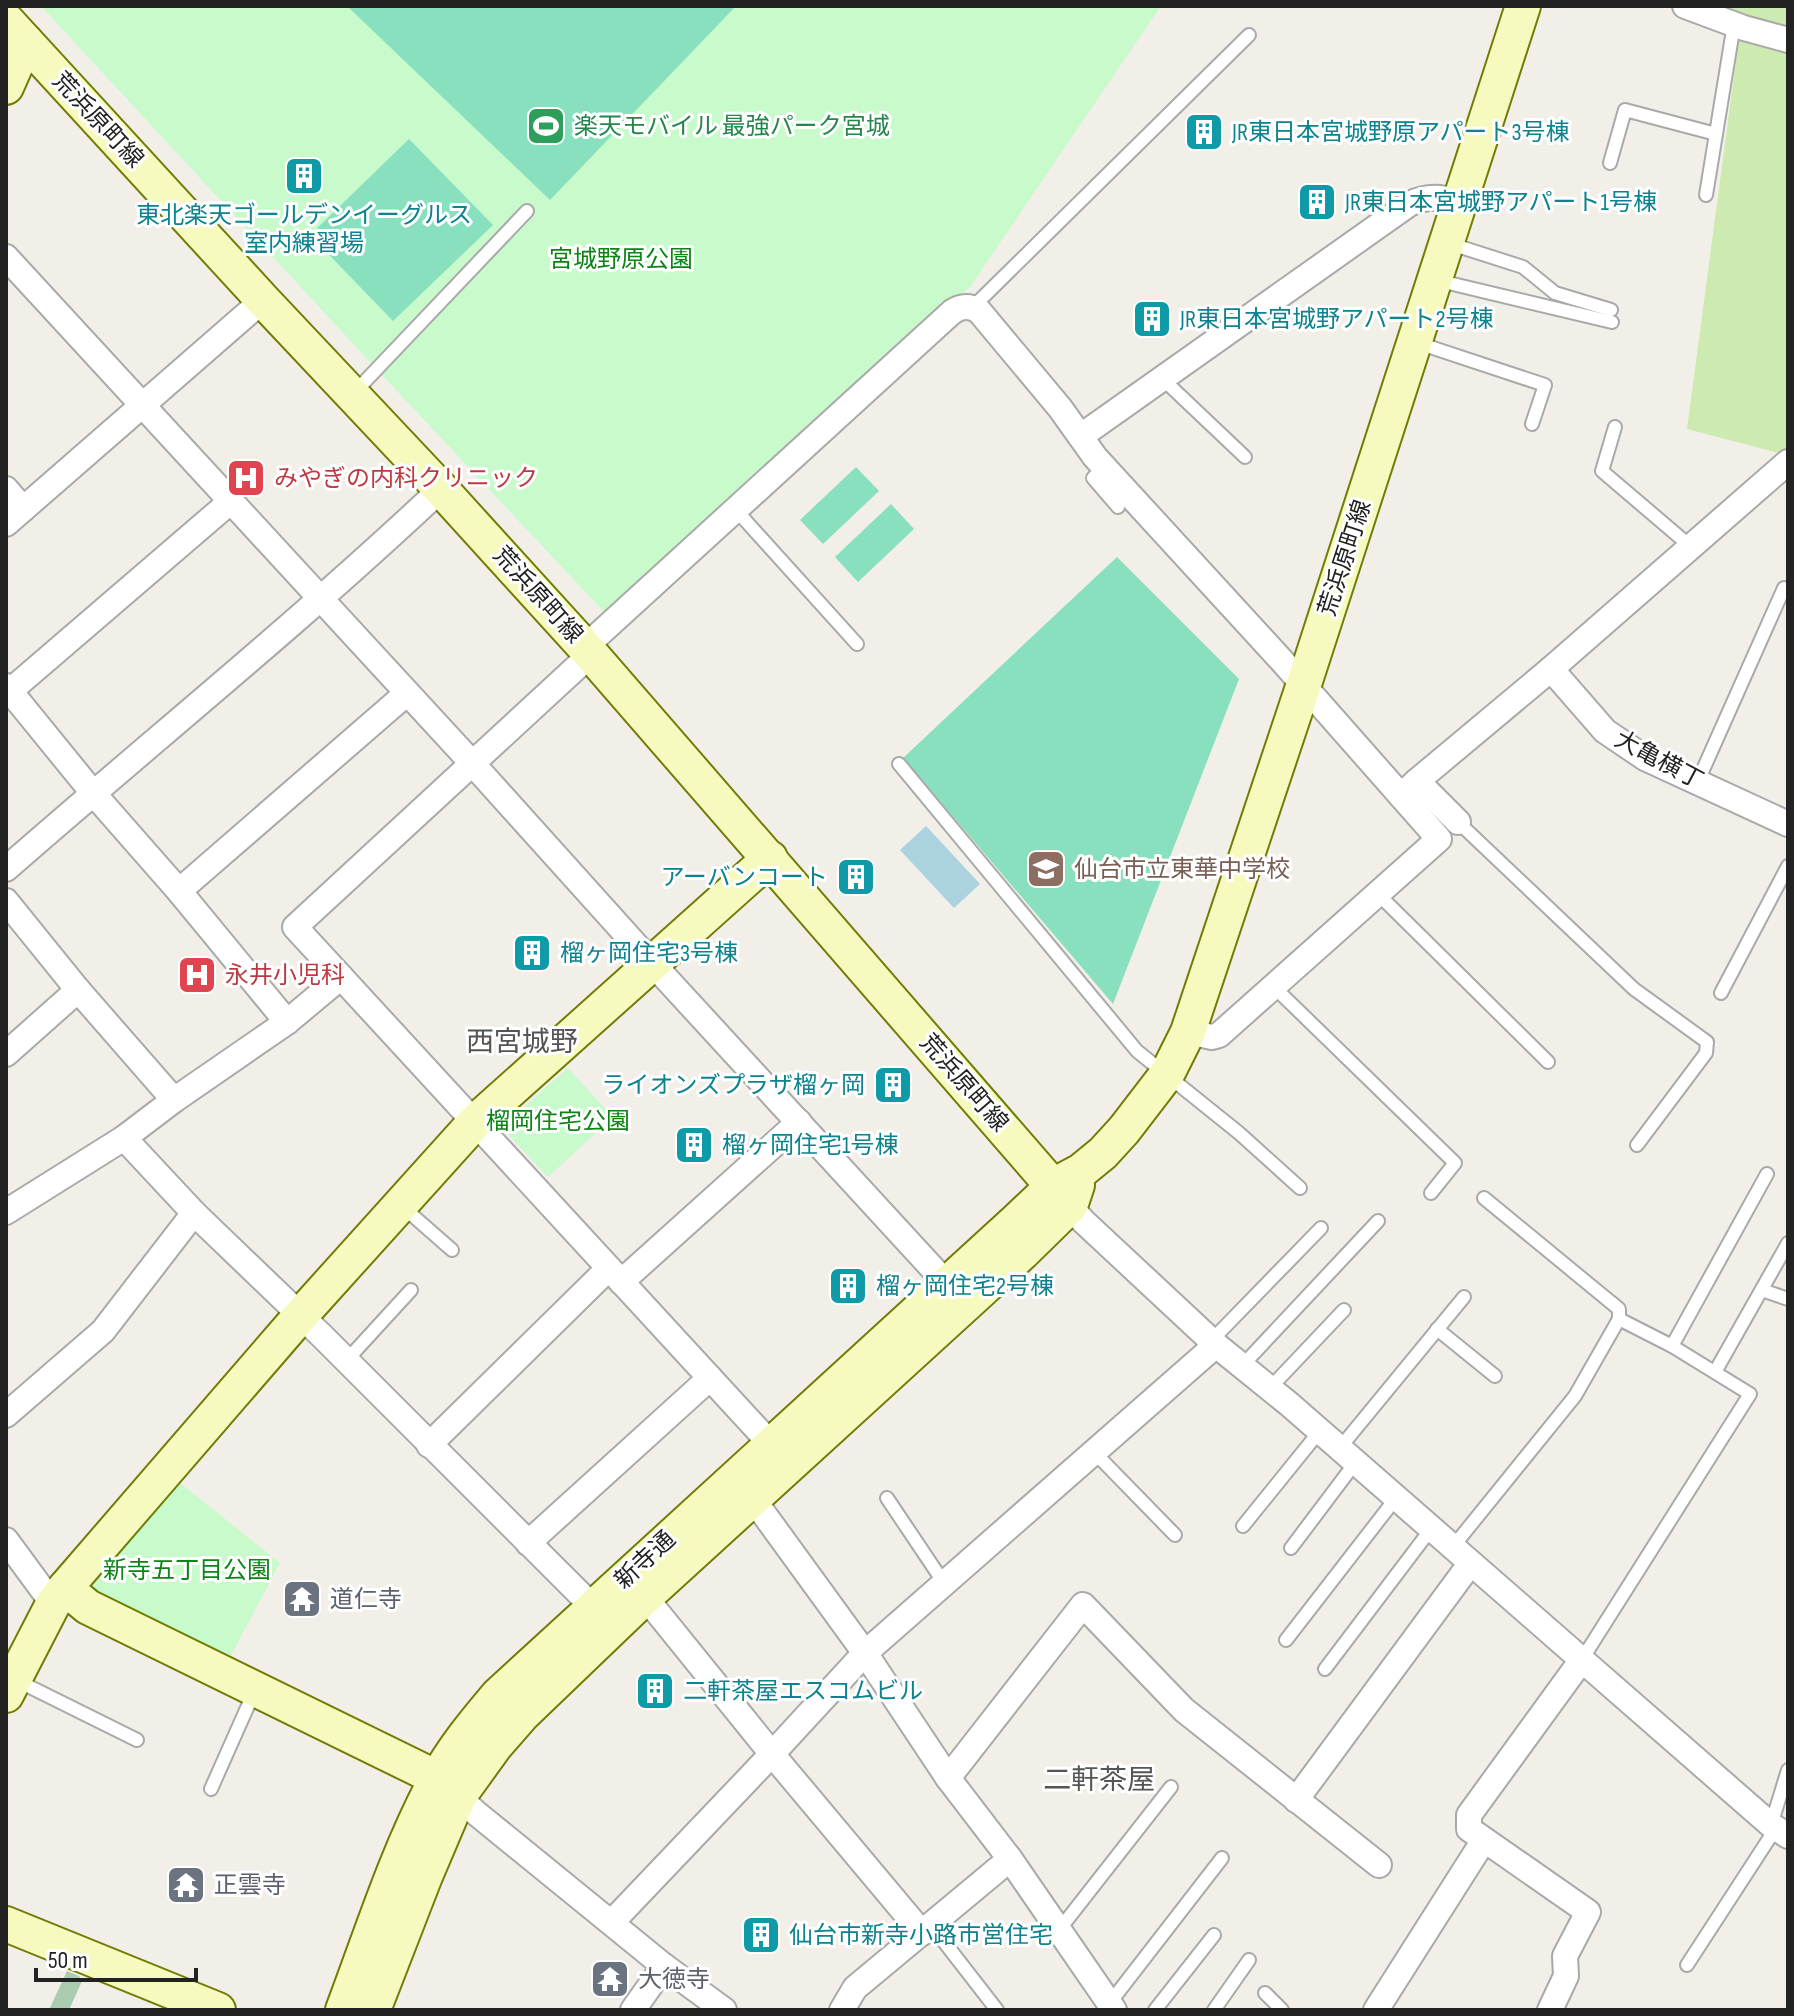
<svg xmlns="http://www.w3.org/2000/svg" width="1794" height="2016" font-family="'Sofia Sans Condensed','Noto Sans JP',sans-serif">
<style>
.grass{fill:#cdebb0}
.cemetery{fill:#aacbaf}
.park{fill:#c8facc}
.pitch{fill:#88e0be}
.water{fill:#aad3df}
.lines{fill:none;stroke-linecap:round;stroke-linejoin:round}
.lane-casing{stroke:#a9a9a9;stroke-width:16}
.street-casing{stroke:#a9a9a9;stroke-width:28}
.secondary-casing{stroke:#707d05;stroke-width:38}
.lane{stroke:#fff;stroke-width:12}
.street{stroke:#fff;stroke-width:24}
.secondary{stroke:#f7fabf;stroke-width:34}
.labels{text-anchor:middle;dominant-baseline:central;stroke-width:6;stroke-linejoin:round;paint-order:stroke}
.street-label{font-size:24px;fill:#222;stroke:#fff}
.leisure-label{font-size:24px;fill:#27864d;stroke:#fff;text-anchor:start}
.culture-label{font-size:24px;fill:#0d838f;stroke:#fff;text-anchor:start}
.park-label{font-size:24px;fill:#0c8416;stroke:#fff}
.health-label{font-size:24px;fill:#be3a42;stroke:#fff;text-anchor:start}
.education-label{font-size:24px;fill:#785e54;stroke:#fff;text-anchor:start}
.worship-label{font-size:24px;fill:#5b616d;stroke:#fff;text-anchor:start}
.quarter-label{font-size:28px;fill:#555;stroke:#fff}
</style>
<rect width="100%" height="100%" fill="#f2efe9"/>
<g class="grass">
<polygon points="1726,6 1788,6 1788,26 1726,10"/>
<polygon points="1739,38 1788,52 1788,450 1783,454 1687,429"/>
</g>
<polygon class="cemetery" points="67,1971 79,1976 82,1981 69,2010 49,2010"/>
<g class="park">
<polygon points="41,6 1161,6 970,287 607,615 382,375"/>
<polygon points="568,1068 613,1117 548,1177 508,1134 509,1120"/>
<polygon points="179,1482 280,1563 228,1661 93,1594 90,1584"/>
</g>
<g class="pitch">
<polygon points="347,6 736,6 550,200"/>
<polygon points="409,139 493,225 393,321 310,235"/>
<polygon points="856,467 879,491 823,544 800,520"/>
<polygon points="891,504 914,529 858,582 835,557"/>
<polygon points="1117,557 1239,679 1113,1004 903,758"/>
</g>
<polygon class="water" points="926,826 980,884 954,908 900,850"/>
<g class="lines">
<defs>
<g id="lane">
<polyline points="1610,163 1625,110 1716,134"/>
<polyline points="1706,195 1734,24"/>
<polyline points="1448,243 1523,267 1555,293 1611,310"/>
<polyline points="1436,280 1612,322"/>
<polyline points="973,307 1249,35"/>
<polyline points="1415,342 1545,385 1532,424"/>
<polyline points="1164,378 1168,384 1245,457"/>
<polyline points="353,394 527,211"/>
<polyline points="1615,427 1602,471 1690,546"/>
<polyline points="1103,466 1093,478 1118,507"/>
<polyline points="735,509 857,644"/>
<polyline points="899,764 1137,1051 1239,1133 1300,1188"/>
<polyline points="1698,781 1784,588"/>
<polyline points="1456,824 1458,822 1634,989 1707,1042 1706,1053 1637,1145"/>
<polyline points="1377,893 1548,1062"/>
<polyline points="1273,986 1455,1163 1431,1193"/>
<polyline points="1721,993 1788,866"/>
<polyline points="403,1207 452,1250"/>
<polyline points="1762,1290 1788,1299"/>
<polyline points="1437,1329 1495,1376"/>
<polyline points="1211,1341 1321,1228"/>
<polyline points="1672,1346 1767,1174"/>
<polyline points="346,1361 411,1290"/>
<polyline points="1241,1367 1378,1221"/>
<polyline points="1715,1372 1788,1243"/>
<polyline points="1270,1388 1344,1310"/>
<polyline points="1339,1449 1464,1297"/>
<polyline points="1094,1452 1175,1535"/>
<polyline points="887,1498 944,1583"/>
<polyline points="1243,1526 1319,1432"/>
<polyline points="1291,1548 1355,1463"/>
<polyline points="1452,1548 1575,1396 1619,1319 1619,1309 1484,1198"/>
<polyline points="1286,1640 1396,1498"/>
<polyline points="1581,1661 1750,1394 1672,1346 1619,1319"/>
<polyline points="1325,1669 1431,1529"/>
<polyline points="18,1681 137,1740"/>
<polyline points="211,1789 255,1690"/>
<polyline points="1771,1825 1788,1770"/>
<polyline points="931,1925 997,2010"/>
<polyline points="1059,1930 1171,1787"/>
<polyline points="1687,1965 1776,1828"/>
<polyline points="1265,1993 1282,2010"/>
<polyline points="1109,2004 1222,1858"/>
<polyline points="1155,2010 1214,1935"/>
<polyline points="1214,2010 1249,1960"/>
</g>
<g id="street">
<polyline points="1685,6 1744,28 1788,40"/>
<polyline points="6,257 472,763 652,963 958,1296"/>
<path d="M1081,436L1409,204C1428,195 1441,197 1461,202"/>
<polyline points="6,489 23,509"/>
<polyline points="6,524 263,300"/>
<path d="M585,647L952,312C961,306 969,305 979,311L1060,408L1095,457L1283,662L1439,839L1219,1035L1212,1037L1188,1032"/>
<polyline points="591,654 295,927 780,1454"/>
<polyline points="1551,669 1605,731 1645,758 1788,824"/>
<polyline points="6,686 93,793 179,891 287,1022"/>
<polyline points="10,691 230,502"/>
<polyline points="1417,781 1458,822"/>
<polyline points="1401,796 1417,781 1551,669 1788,462"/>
<path d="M6,869C151,742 301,621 441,489"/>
<polyline points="179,891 406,694"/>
<polyline points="6,901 78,990 174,1100"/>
<polyline points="6,1054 78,990"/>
<polyline points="124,1138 194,1213 321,1335 603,1617"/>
<polyline points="1070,1206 1083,1221 1216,1345 1289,1404 1771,1825 1788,1836"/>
<polyline points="6,1212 124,1138 174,1100 287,1022 341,977"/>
<polyline points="621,1282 799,1122"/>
<polyline points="6,1415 103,1331 194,1213"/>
<polyline points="429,1445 608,1269"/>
<polyline points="753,1499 865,1653 948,1778 1010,1859 1114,2010"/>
<polyline points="6,1540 53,1604"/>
<polyline points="528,1543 710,1378"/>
<polyline points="645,1597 772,1754 922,1933"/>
<polyline points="948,1778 1083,1605 1184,1710 1379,1865"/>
<polyline points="449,1788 476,1813 664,1966 724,2010"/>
<polyline points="1296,1800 1470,1564"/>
<polyline points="612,1922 772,1754 865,1653 1216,1345"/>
<polyline points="633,2010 664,1966"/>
<polyline points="842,2010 855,1988 1010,1859"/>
<polyline points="1376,2010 1484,1840"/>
<polyline points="1550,2010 1566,1976 1565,1956 1588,1912 1469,1829 1469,1815 1581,1661"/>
</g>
<g id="secondary">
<polyline points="6,20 263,300 441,489 591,654 1070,1206"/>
<polyline points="6,87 26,42"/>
<polyline points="65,1588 88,1607 437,1778"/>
<polyline points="6,1695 53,1604 65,1588 301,1315 475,1122 770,858"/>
<polyline points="6,1924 218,2010"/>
<path d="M343,2010C372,1933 397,1853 436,1780C453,1749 475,1722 498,1695L1015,1222L1053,1186L1081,1171L1103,1153L1124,1130L1167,1074L1188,1032L1303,687L1523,6"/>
<polyline points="373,2010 425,1876 459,1796 495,1746 522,1715 645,1597 1022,1253 1070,1206 1077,1185"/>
</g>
</defs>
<use href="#lane" class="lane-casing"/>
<use href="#street" class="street-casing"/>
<use href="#secondary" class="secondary-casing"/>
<use href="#lane" class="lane"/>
<use href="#street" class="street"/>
<use href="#secondary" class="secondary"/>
</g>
<defs>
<symbol id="stadium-square" viewBox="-11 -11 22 22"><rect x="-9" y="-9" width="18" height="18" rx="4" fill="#2e9e5b" stroke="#fff"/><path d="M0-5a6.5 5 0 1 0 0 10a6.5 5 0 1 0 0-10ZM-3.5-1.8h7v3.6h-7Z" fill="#fff"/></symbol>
<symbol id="building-square" viewBox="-11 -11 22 22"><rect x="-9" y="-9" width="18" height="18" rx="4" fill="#0f9aa8" stroke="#fff"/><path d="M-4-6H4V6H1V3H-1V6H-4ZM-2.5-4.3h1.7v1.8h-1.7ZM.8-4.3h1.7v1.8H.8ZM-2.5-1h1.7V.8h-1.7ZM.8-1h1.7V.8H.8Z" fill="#fff"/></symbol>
<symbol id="hospital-square" viewBox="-11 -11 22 22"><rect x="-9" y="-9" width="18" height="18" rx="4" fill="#e0444e" stroke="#fff"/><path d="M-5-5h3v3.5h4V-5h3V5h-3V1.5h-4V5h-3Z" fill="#fff"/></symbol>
<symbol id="school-square" viewBox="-11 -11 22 22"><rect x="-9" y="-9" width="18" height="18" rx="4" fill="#8d6e63" stroke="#fff"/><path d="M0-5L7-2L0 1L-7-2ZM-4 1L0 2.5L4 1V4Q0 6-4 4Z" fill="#fff"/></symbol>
<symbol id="temple-square" viewBox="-11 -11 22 22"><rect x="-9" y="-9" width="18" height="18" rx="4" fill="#6b7280" stroke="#fff"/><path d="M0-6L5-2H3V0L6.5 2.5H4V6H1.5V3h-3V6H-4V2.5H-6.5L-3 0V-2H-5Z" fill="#fff"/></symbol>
</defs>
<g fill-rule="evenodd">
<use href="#stadium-square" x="524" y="104" width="44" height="44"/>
<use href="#building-square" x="1182" y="110" width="44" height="44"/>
<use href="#building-square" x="282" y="154" width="44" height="44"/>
<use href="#building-square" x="1295" y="180" width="44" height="44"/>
<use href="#building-square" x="1130" y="297" width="44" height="44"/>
<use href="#hospital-square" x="224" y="456" width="44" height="44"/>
<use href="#school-square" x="1024" y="847" width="44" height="44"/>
<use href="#building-square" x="834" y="855" width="44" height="44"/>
<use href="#building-square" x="510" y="931" width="44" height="44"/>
<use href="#hospital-square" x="175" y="953" width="44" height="44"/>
<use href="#building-square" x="871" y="1063" width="44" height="44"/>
<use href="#building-square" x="672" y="1123" width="44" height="44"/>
<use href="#building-square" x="826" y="1264" width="44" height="44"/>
<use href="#temple-square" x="280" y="1577" width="44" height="44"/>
<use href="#building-square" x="633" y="1669" width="44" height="44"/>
<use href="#temple-square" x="164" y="1863" width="44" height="44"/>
<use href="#building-square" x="739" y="1913" width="44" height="44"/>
<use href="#temple-square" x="588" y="1957" width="44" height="44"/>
</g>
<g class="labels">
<g class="street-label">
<text transform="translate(98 120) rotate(47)">荒浜原町線</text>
<text transform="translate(1345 558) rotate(-72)">荒浜原町線</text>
<text transform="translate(538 595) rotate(48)">荒浜原町線</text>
<text transform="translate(1659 760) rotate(28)">大亀横丁</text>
<text transform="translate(964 1083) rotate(49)">荒浜原町線</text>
<text transform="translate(645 1560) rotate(-43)">新寺通</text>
</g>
<g class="leisure-label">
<text x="574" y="126">楽天モバイル 最強パーク宮城</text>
</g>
<g class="culture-label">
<text x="1232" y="132">JR東日本宮城野原アパート3号棟</text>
<text x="1345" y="202">JR東日本宮城野アパート1号棟</text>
<text x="304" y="215" text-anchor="middle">東北楽天ゴールデンイーグルス<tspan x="304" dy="28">室内練習場</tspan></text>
<text x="1180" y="319">JR東日本宮城野アパート2号棟</text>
<text x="828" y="877" text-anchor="end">アーバンコート</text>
<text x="560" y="953">榴ヶ岡住宅3号棟</text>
<text x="865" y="1085" text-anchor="end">ライオンズプラザ榴ヶ岡</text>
<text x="722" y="1145">榴ヶ岡住宅1号棟</text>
<text x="876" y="1286">榴ヶ岡住宅2号棟</text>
<text x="683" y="1691">二軒茶屋エスコムビル</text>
<text x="789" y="1935">仙台市新寺小路市営住宅</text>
</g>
<g class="park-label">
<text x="621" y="259">宮城野原公園</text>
<text x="558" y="1121">榴岡住宅公園</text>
<text x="187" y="1570">新寺五丁目公園</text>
</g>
<g class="health-label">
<text x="274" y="478">みやぎの内科クリニック</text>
<text x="225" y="975">永井小児科</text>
</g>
<g class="education-label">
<text x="1074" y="869">仙台市立東華中学校</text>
</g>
<g class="worship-label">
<text x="330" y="1599">道仁寺</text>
<text x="214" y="1885">正雲寺</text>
<text x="638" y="1979">大徳寺</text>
</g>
<g class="quarter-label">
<text x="522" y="1042">西宮城野</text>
<text x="1099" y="1780">二軒茶屋</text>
</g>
</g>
<rect width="1794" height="2016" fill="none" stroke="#222222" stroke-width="16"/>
<path d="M36 1968v12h160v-12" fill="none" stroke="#222222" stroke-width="4"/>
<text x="48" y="1968" font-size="24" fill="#222222" stroke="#ffffff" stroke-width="6" paint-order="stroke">50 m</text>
</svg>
